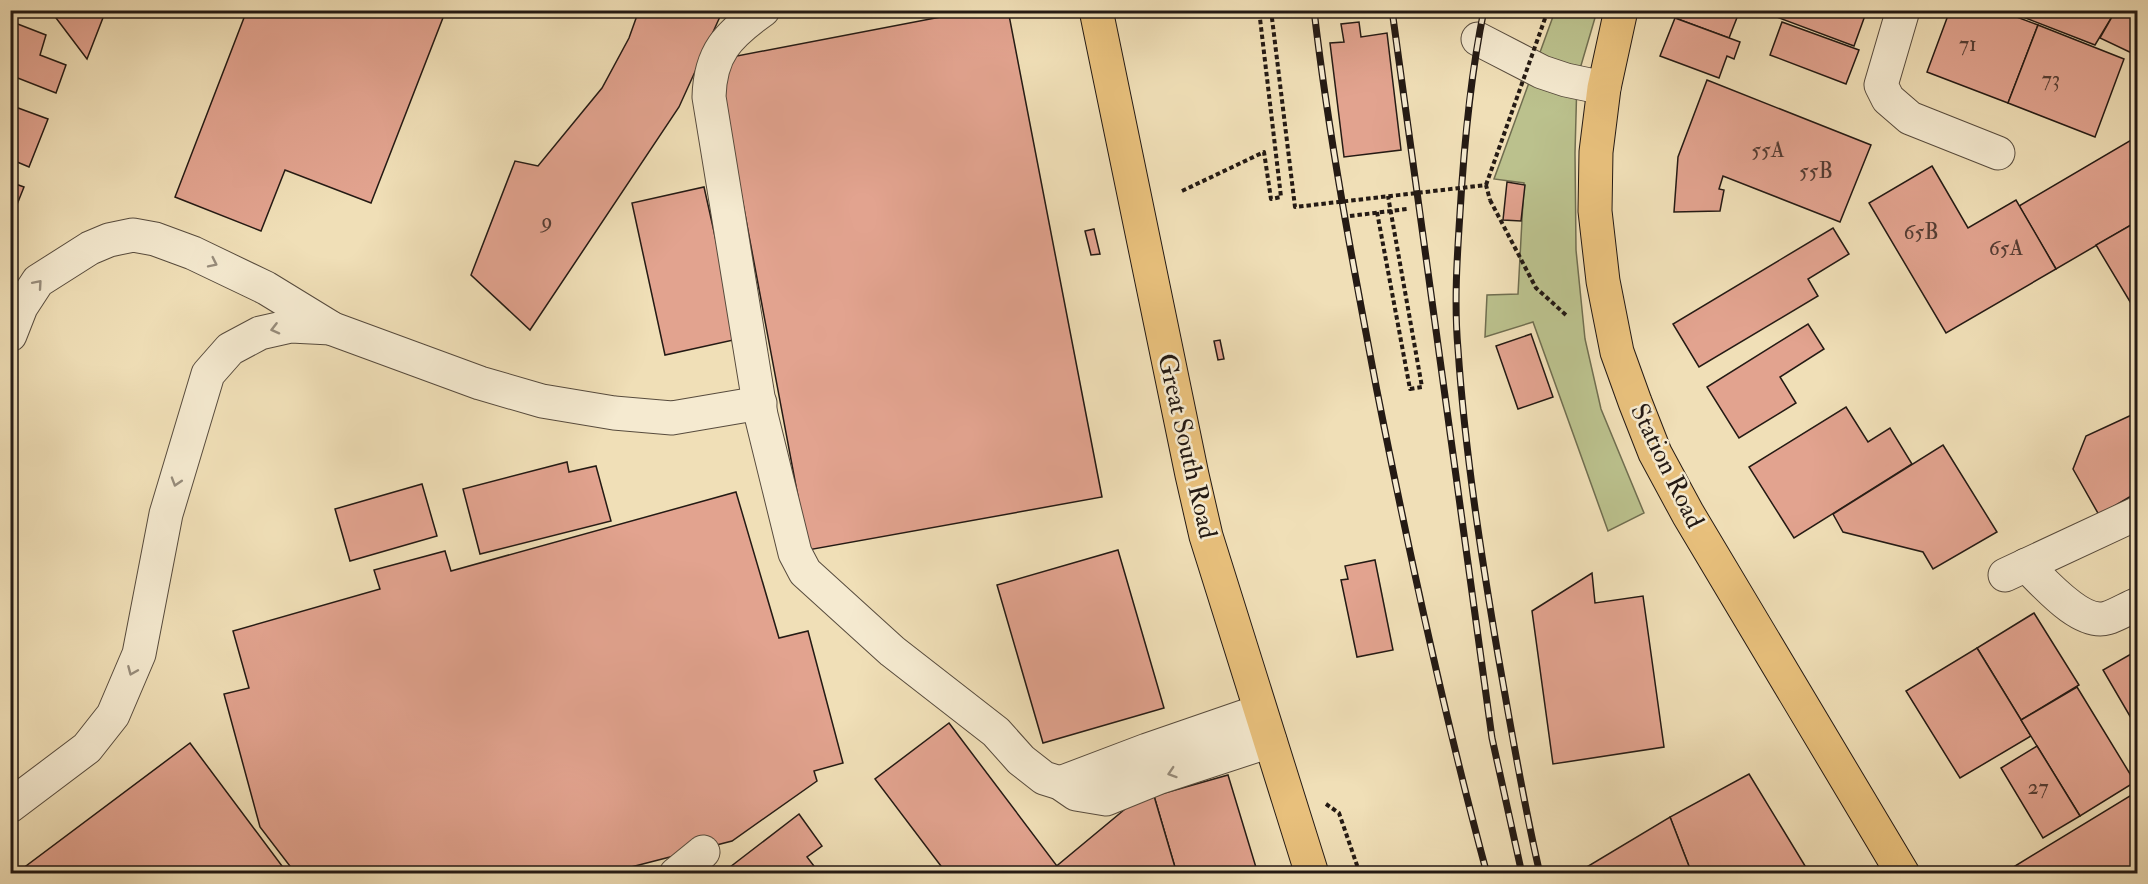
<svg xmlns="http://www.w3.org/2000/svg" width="2148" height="884" font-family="'IM FELL Double Pica',serif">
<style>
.green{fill:#bbc18d;stroke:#706e50;stroke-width:1.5}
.building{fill:#e2a38f;stroke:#241a14;stroke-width:1.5}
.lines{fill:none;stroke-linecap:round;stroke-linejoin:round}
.minor-casing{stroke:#574b3d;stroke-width:35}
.major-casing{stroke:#241a14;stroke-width:35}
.path{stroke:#241a14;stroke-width:4;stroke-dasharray:4.5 3;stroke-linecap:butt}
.minor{stroke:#f5ead0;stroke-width:33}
.major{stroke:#e8c07c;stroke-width:33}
.rail-casing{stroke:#241a14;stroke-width:7}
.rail{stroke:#f5ead0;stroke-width:4.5;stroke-dasharray:14;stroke-linecap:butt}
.path-bridge{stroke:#241a14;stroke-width:4;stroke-dasharray:4.5 3;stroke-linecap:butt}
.oneway{stroke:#978c7b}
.labels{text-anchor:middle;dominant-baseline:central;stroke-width:5;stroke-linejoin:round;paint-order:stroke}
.number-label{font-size:22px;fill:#543c33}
.street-label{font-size:26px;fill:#241a14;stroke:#f5ead0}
</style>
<rect width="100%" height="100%" fill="#f0dfb7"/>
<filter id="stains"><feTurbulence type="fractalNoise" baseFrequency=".00333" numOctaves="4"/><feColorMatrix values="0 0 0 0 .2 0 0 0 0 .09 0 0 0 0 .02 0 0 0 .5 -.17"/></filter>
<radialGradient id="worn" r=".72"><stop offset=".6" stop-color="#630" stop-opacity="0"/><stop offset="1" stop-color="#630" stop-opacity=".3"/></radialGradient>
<polygon class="green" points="1555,11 1597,11 1577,79 1575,153 1576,250 1585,339 1601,409 1644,513 1608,531 1533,322 1485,337 1487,295 1518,294 1524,183 1494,179"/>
<g class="building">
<polygon points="50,10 106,10 87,59"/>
<polygon points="247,10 446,10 371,203 285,170 261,231 175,197"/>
<polygon points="639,10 723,10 679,107 530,330 471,275 515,161 538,166 602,88 629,38"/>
<polygon points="977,10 1008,10 1102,497 808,550 716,60"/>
<polygon points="1678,10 1740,10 1729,38 1675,18"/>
<polygon points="1758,10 1867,10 1854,46"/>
<polygon points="1950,10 1998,10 2038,25 2008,103 1927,72"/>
<polygon points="2021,10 2116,10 2095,45 2018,15"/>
<polygon points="2116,10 2138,10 2138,56 2100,38"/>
<polygon points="1675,18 1740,42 1734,59 1727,56 1719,78 1660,56"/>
<polygon points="10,21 46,35 40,55 66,65 56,93 10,75"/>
<polygon points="1359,22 1361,37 1387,33 1401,150 1344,157 1330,43 1344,42 1341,24"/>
<polygon points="1782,22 1859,50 1846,84 1770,55"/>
<polygon points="2038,25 2124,59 2095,137 2008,103"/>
<polygon points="1707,80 1871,145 1840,222 1723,176 1719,189 1724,190 1720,211 1674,212 1678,157"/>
<polygon points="10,105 48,119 29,167 10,159"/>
<polygon points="2138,136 2138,221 2056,269 2019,206"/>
<polygon points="1932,166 1968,228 2016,200 2056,269 1946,333 1869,203"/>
<polygon points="10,182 24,187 10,222"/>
<polygon points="1507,182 1525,185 1521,221 1503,220"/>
<polygon points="704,187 738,339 665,355 632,203"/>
<polygon points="2138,221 2138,315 2096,245"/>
<polygon points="1833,228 1849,254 1808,279 1818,296 1699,367 1673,324"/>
<polygon points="1094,229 1100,254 1091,255 1085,231"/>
<polygon points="1808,324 1824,349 1780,377 1796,403 1739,438 1707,387"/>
<polygon points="1531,334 1553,397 1518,409 1496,346"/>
<polygon points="1220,340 1224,359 1218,360 1214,341"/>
<polygon points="1846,407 1868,442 1890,428 1912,464 1794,538 1749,467"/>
<polygon points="2136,413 2138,492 2099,515 2073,469 2086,436"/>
<polygon points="1943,445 1997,532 1933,569 1923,552 1843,532 1833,514"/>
<polygon points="567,462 569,472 596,466 611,521 480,554 463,489"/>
<polygon points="422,484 437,536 350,561 335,509"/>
<polygon points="736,492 779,638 808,631 843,763 814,771 817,781 732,841 604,874 296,874 260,827 224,694 249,688 233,631 380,589 374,570 445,551 451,571"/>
<polygon points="1118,550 1164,708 1043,743 997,585"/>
<polygon points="1375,560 1393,650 1357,657 1341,580 1348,579 1345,566"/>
<polygon points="1592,573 1595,603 1643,596 1664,747 1553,764 1532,611"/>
<polygon points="2034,613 2079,685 2021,720 1977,648"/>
<polygon points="1977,648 2031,736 1960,778 1906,691"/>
<polygon points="2138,650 2138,730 2103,670"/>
<polygon points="2077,687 2135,782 2080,816 2021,720"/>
<polygon points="949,723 1057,866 1047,874 947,874 875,779"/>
<polygon points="190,743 288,874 19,874 18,872"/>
<polygon points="2037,746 2080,816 2043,838 2001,768"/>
<polygon points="1749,774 1810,874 1692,874 1670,817"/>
<polygon points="1228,775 1258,874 1177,874 1154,796"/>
<polygon points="2138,791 2138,874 2002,874"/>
<polygon points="1142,795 1154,796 1177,874 1047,874"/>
<polygon points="799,814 822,846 807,857 820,874 721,874"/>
<polygon points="1670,817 1692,874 1575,874"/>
</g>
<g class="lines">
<defs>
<g id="minor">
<path d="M763,10C728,35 710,53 709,97L761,415L795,553L805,572L892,651L996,732L1021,760L1044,778L1060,783L1076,794L1106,799L1160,777L1270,741"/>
<polyline points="1903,10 1881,85 1888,99 1910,118 1998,153"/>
<polyline points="1478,39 1542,72 1566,80 1604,88"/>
<polyline points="10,335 21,307 38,281 90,248 109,240 133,235 155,239 193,253 266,288 333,329 480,383 542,401 614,413 672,418 760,403"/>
<path d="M2026,565C2044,582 2080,626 2107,618C2117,615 2128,608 2138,604"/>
<polyline points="2005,575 2138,513"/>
<polyline points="1060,783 1147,750 1260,711"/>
<polyline points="10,806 87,748 113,715 139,654 166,514 208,374 230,349 260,333 291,326 331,328"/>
<polyline points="676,874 703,852"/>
</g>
<g id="major">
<polyline points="1096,10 1192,475 1206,536 1312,874"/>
<polyline points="1621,10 1604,88 1596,152 1595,211 1603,281 1617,352 1635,402 1655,453 1688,514 1903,874"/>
</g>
</defs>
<use href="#minor" class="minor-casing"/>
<use href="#major" class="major-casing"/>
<g class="path">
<polyline points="1182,191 1264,152 1271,199 1281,197 1259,10"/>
<polyline points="1490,200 1536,288 1566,315"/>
<polyline points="1350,216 1407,209"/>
<polyline points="1326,804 1339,813 1360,874"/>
</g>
<use href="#minor" class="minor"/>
<use href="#major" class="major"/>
<defs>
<g id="rail">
<path d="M1314,10C1329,139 1353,265 1377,391C1409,553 1444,715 1487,874"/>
<polyline points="1392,10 1492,738 1522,874"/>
<path d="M1484,10C1470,77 1464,145 1460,213C1457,258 1454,304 1458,349C1465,452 1481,554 1498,655C1511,728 1523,801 1540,874"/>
</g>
</defs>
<use href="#rail" class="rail-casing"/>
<use href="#rail" class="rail"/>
<g class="path-bridge">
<polyline points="1271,10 1295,207 1486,185 1490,200"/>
<polyline points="1486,185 1548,10"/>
<polyline points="1377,212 1410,389 1422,387 1388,196"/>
</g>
</g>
<defs><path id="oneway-chevron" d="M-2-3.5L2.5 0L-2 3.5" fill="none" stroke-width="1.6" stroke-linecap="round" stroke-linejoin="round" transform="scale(1.5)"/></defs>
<g class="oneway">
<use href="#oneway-chevron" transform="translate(213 263) rotate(26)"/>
<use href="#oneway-chevron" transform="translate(38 284) rotate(-49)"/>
<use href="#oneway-chevron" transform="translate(275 329) rotate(166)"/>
<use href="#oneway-chevron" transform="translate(176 482) rotate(107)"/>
<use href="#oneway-chevron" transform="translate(132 671) rotate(113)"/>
<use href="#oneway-chevron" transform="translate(1172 773) rotate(162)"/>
</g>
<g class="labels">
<g class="number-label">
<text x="1968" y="44">71</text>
<text x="2051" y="79">73</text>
<text x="1768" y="150">55A</text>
<text x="1816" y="171">55B</text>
<text x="547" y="221">9</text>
<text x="1921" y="232">65B</text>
<text x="2006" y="248">65A</text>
<text x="2038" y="787">27</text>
</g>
<g class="street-label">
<text transform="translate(1187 446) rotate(77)">Great South Road</text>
<text transform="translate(1667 466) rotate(64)">Station Road</text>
</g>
</g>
<rect width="2148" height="884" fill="none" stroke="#f0dfb7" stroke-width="36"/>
<rect x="12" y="12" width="2124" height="860" fill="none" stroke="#241a14" stroke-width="3"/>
<rect x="18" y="18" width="2112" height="848" fill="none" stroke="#241a14" stroke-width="1.5"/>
<rect width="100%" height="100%" filter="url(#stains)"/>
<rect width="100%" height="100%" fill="url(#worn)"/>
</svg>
